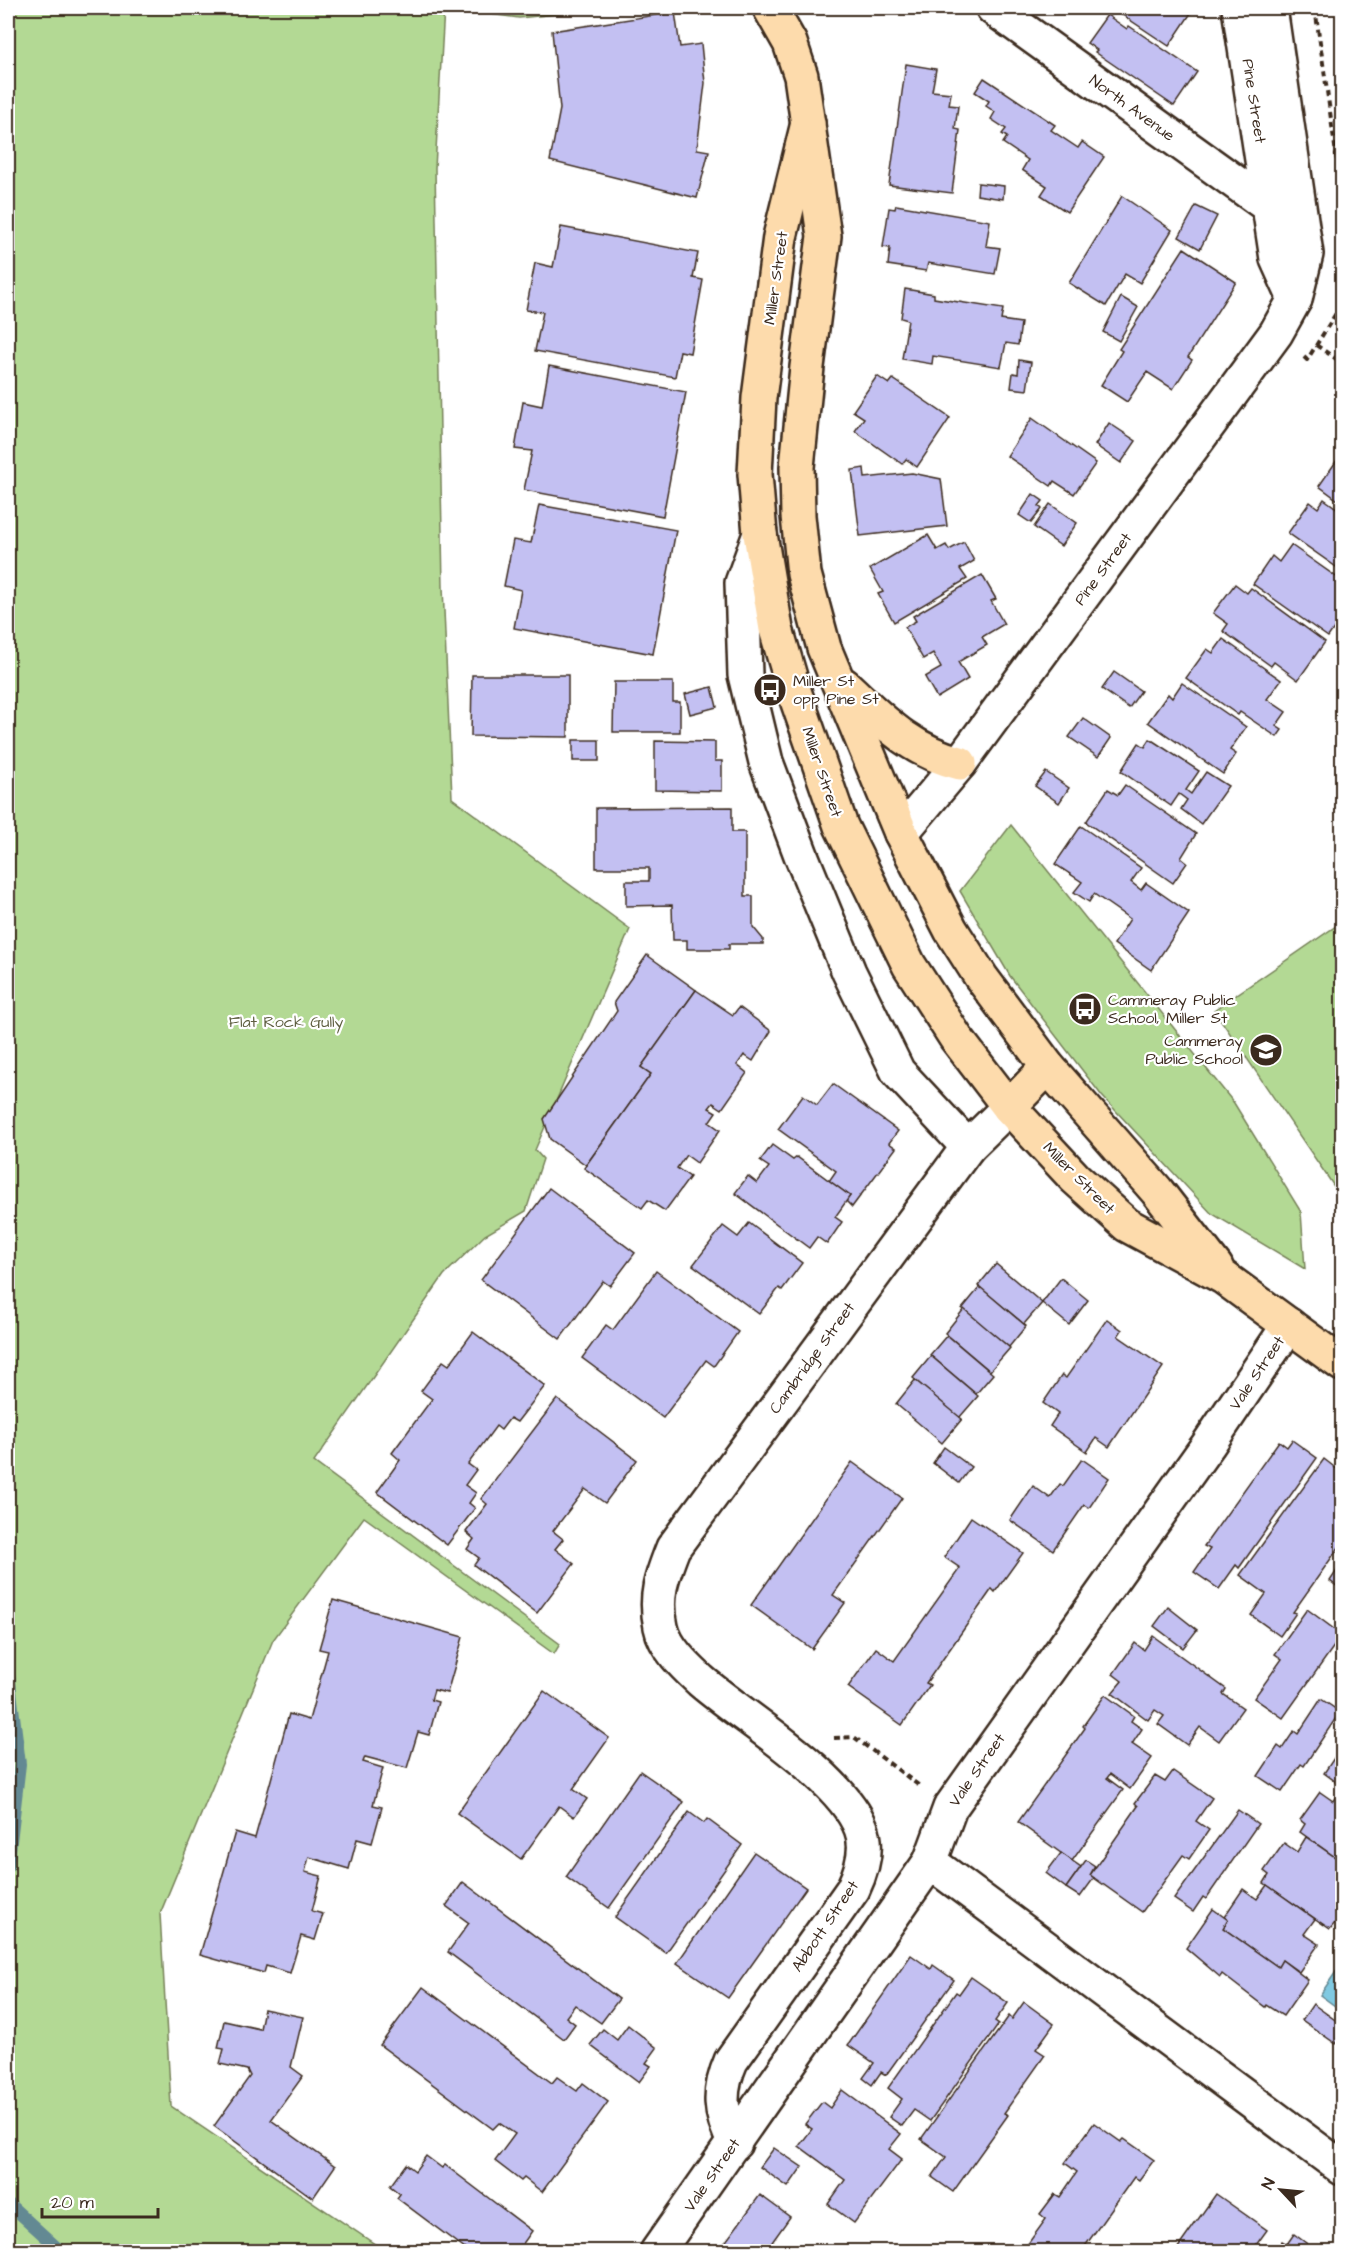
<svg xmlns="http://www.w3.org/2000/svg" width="1350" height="2259" font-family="'Architects Daughter',sans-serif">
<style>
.green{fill:#b3d994;stroke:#778259;stroke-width:1.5}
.water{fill:#80c9e1;stroke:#648993;stroke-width:1.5}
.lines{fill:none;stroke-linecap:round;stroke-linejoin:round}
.stream{stroke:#648993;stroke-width:12}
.building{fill:#c3c0f2;stroke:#3b2a1e;stroke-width:1.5}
.minor-casing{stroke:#3b2a1e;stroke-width:38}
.major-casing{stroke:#3b2a1e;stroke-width:38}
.path{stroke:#3b2a1e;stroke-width:4;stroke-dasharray:6 4.5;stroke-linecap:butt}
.minor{stroke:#fff;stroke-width:33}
.major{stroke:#fddbac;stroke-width:33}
.labels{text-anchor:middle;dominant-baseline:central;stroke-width:4.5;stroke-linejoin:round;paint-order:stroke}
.street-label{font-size:16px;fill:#3b2a1e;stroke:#fff}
.poi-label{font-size:16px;fill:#3b2a1e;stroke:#fff;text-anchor:start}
.park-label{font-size:16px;fill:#5f5f41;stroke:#fff}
</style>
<rect width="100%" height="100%" fill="#fff"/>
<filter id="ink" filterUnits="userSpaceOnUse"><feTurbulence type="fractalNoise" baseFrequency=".0167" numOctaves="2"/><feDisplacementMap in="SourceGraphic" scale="12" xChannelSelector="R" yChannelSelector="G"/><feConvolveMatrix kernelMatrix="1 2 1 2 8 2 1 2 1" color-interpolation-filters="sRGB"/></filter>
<g filter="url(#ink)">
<g class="green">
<polygon points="8,8 444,8 435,168 443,587 452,798 630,929 535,1150 543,1159 526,1211 485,1235 444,1275 314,1462 560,1644 554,1654 364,1517 273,1640 160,1914 171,2106 385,2251 8,2251"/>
<polygon points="445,8 613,8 519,18"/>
<polygon points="1011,825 1234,1103 1301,1212 1305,1269 1211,1213 1102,1096 1010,976 960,891"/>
<polygon points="1342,922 1342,1198 1214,1010"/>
</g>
<polygon class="water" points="1342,1963 1342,2011 1320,1995"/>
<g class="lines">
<g class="stream">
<polyline points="8,1667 20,1764 8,1867"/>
<polyline points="8,2203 62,2252"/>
</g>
</g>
<g class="building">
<polygon points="1112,8 1189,8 1193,10 1169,46"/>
<polygon points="675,12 680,47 701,44 705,83 697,149 709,151 697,198 550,161 560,109 552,31"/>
<polygon points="1107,15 1127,29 1129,26 1197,72 1174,106 1095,52 1097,50 1087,43"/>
<polygon points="906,64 936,69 932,91 951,93 949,105 958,106 955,129 960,130 952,193 889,185"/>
<polygon points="984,78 1055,125 1051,130 1078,148 1082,142 1104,157 1067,212 1041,195 1047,186 1022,170 1028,160 1003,143 1007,137 1002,134 1006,129 991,119 995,112 986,106 989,101 975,92"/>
<polygon points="978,183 1004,186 1003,199 977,195"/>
<polygon points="1122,196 1172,230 1140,283 1125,274 1106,306 1069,283"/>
<polygon points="896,205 990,221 986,246 1000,248 995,274 928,263 926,271 888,265 890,248 883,247 889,208 895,209"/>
<polygon points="1196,206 1217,216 1200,249 1179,237"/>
<polygon points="561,227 698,253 693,278 703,280 690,353 680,351 675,377 535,351 543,312 526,310 535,263 553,267"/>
<polygon points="1184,248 1236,282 1188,357 1192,360 1173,389 1147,372 1127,402 1101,385 1122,351 1119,349"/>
<polygon points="905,289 934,294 934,298 1003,309 1001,320 1021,323 1018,345 1006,343 1001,367 933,356 932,364 902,359 908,320 901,318"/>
<polygon points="1121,297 1138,307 1119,341 1103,332"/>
<polygon points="1019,360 1031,362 1027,390 1011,388 1013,373 1018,374"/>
<polygon points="549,366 686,392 663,516 524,490 532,451 515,449 523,402 542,406"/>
<polygon points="877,376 889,384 893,379 950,418 917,467 906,459 902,464 855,431 864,418 853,411"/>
<polygon points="1032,418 1096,463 1074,494 1054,481 1051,486 1007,456"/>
<polygon points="1109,423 1136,441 1121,463 1095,445"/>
<polygon points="1342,453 1342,503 1319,486"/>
<polygon points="864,468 865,478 912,473 941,479 947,526 860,536 852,470"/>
<polygon points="1033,494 1043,501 1039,506 1042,509 1031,523 1019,515"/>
<polygon points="1324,499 1342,512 1342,571 1288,533 1310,502 1318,508"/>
<polygon points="1050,504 1077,523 1061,546 1034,527"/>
<polygon points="539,505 676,530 653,654 514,628 521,590 504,586 513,540 531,543"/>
<polygon points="928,535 937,550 946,545 949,550 964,542 974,561 960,569 967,579 894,622 878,594 883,592 870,569"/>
<polygon points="1291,545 1342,581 1342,617 1328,637 1253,584 1272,556 1279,562"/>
<polygon points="982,575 996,599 991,601 1004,624 982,637 987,645 958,662 968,679 937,698 925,677 941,668 933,653 923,659 905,627 916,621 913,616"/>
<polygon points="1235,584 1247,593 1251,588 1325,642 1298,680 1274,662 1271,666 1223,631 1228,624 1213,613"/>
<polygon points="1223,639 1281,680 1267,699 1286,712 1276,726 1282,730 1277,737 1240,712 1238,715 1186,678 1207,649 1213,653"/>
<polygon points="1114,672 1141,691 1129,708 1102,689"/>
<polygon points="472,675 568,675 568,737 471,736"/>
<polygon points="614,682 673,682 673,702 680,702 680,732 613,732"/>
<polygon points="1182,683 1246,727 1230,750 1236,754 1223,774 1148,722 1168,694 1172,698"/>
<polygon points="712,687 717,707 690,714 685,694"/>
<polygon points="1083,718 1111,738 1098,757 1069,737"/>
<polygon points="1150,739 1199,771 1186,790 1191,794 1206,772 1228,786 1201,824 1181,809 1187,800 1179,794 1171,806 1121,771 1139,743 1145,747"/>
<rect x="573" y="740" width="26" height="21"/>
<polygon points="655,741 715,742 715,761 722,761 722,791 655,790"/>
<polygon points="1046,772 1069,788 1059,803 1035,786"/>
<polygon points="1125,785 1196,834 1181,858 1187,863 1173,883 1086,822 1108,789 1118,795"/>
<polygon points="732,807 732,832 745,832 745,896 753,896 753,927 763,939 763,944 729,944 729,949 687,949 687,940 673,940 672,905 626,906 626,881 649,881 649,868 596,868 596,808"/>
<polygon points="1081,826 1141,868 1131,882 1141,890 1146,883 1189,913 1151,970 1114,944 1130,919 1094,894 1089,902 1074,892 1082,882 1055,864"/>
<polygon points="647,955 696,990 641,1067 651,1074 586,1165 550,1139 544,1119 617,1011 614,1002"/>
<polygon points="696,990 733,1015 739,1007 771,1031 753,1061 744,1055 737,1065 747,1073 722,1109 713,1103 709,1108 716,1112 709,1122 720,1130 697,1163 686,1155 677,1168 690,1177 665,1211 648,1200 642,1208 584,1168 651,1074 641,1067"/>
<polygon points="833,1084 898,1131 889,1143 896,1148 852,1207 846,1201 850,1196 829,1181 836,1171 778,1129 803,1095 817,1105"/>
<polygon points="772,1145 793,1160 797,1157 850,1196 835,1217 842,1222 827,1244 817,1237 809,1248 735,1193 748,1176 757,1183 769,1167 760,1161"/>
<polygon points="549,1188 635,1253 610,1286 603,1281 560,1339 481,1280"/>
<polygon points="749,1223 802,1263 782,1290 779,1288 759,1314 693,1265 723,1226 738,1237"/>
<polygon points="996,1264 1042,1303 1024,1324 978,1286"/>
<polygon points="656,1271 738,1332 714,1366 706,1360 663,1418 582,1358 606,1325 613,1330"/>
<polygon points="1061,1278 1088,1300 1069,1325 1042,1303"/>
<polygon points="980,1287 1026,1326 1009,1347 962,1309"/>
<polygon points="964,1309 1010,1348 990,1371 945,1333"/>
<polygon points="1107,1319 1122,1330 1118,1336 1163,1367 1109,1447 1096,1438 1087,1452 1050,1426 1058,1414 1043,1403 1062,1375 1066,1378"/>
<polygon points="473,1332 545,1386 517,1422 510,1418 501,1430 496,1426 468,1464 476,1470 465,1485 476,1493 469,1503 475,1508 447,1545 377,1492 400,1460 392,1453 432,1399 421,1391 443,1361 449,1365"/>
<polygon points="947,1335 993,1374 976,1394 930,1355"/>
<polygon points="931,1356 978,1396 959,1418 913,1378"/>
<polygon points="915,1380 962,1419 942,1443 896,1404"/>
<polygon points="557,1399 637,1460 605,1503 585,1489 553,1531 563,1539 555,1549 574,1564 537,1613 474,1565 479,1558 467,1549 474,1539 466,1532 487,1504 481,1499"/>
<polygon points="1292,1440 1317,1458 1239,1568 1236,1565 1219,1589 1194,1572 1210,1549 1204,1546 1279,1441 1287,1447"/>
<polygon points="944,1447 971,1467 959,1483 933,1463"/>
<polygon points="1082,1459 1109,1478 1089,1508 1084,1505 1053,1550 1010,1520 1033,1486 1050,1498 1060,1484 1063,1486"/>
<polygon points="1324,1459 1342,1473 1342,1543 1293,1612 1296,1613 1280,1636 1251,1615 1266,1594 1240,1575"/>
<polygon points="852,1462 902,1498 833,1595 845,1603 812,1649 751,1605"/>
<polygon points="971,1517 1023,1553 995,1592 992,1589 926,1683 930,1685 902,1725 848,1687 876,1648 894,1661 960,1568 944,1557"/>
<polygon points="1342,1563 1342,1590 1330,1581"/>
<polygon points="333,1600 463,1637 447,1693 434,1690 431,1700 438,1702 429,1735 418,1732 407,1768 365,1757 363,1762 383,1768 373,1805 382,1807 372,1843 357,1839 349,1869 309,1857 305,1872 321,1876 312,1911 323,1914 315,1940 301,1936 290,1973 266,1966 264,1973 200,1955 235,1832 255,1838 289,1714 309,1720 328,1651 319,1649"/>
<polygon points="1168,1607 1197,1630 1183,1648 1154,1626"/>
<polygon points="1307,1609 1342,1635 1283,1718 1254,1698 1282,1659 1275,1654"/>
<polygon points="1153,1636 1226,1689 1223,1694 1243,1708 1219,1741 1200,1727 1187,1745 1158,1724 1164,1716 1155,1710 1148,1720 1112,1693 1122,1681 1113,1674 1135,1643 1144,1650"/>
<polygon points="544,1691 609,1738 573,1789 587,1799 574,1817 559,1806 521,1859 457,1813"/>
<polygon points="1105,1695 1134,1716 1131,1721 1142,1729 1132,1744 1152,1758 1130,1789 1110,1774 1107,1778 1123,1790 1072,1861 1018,1822 1085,1728 1083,1726"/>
<polygon points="1321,1699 1340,1712 1304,1766 1301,1764 1282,1792 1258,1776 1278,1746 1282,1749 1294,1731 1298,1734"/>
<polygon points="1342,1746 1342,1786 1324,1773"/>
<polygon points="640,1771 684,1802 609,1908 566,1877"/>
<polygon points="1173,1771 1212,1798 1196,1821 1209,1830 1189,1859 1183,1855 1142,1912 1090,1875 1138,1806 1135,1803 1155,1776 1165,1782"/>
<polygon points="1342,1787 1342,1862 1300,1832 1305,1824 1300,1820 1320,1792 1333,1801"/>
<polygon points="1238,1810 1258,1824 1206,1899 1203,1897 1193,1912 1174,1899"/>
<polygon points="689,1812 704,1823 707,1819 742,1845 666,1953 615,1917"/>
<polygon points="1306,1837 1342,1862 1341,1927 1335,1923 1330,1929 1264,1883 1269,1875 1264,1871 1284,1843 1297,1852"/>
<polygon points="754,1852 806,1888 728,1998 677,1963"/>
<polygon points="1061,1853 1081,1867 1066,1888 1046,1873"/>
<polygon points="1086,1860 1095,1866 1090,1875 1094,1878 1080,1897 1066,1888"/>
<polygon points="463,1882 619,1999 601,2023 575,2005 566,2017 575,2024 564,2039 448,1952 469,1923 446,1906"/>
<polygon points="1267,1885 1315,1919 1304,1934 1319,1944 1299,1972 1282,1960 1278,1967 1223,1928 1228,1920 1224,1917 1243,1889 1257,1899"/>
<polygon points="1213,1909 1228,1920 1223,1928 1278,1967 1282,1960 1308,1980 1283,2016 1266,2005 1265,2007 1222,1974 1220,1977 1186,1948"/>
<polygon points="911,1955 931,1969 933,1965 954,1980 886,2075 881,2072 872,2085 863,2078 874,2063 848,2045"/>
<polygon points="971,1977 1008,2003 995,2021 999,2024 930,2121 914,2110 902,2126 889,2117 902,2099 888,2088 956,1992 959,1994"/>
<polygon points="423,1987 552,2083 557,2077 577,2091 583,2083 608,2102 542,2192 524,2178 521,2181 495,2161 515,2134 499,2123 493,2129 380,2045"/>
<polygon points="1024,2002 1054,2024 1036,2049 1045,2055 1004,2113 1008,2115 953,2192 932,2177 946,2157 921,2139 1009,2016 1012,2019"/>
<polygon points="1313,2004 1342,2025 1342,2035 1336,2044 1302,2020"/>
<polygon points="264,2009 303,2017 291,2067 303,2076 271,2120 335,2166 313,2198 214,2126 250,2076 247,2070 220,2064 224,2049 218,2048 224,2021 260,2029"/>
<polygon points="628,2025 657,2048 646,2063 651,2066 639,2082 590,2045 603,2029 617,2040"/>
<polygon points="842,2090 901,2134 889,2149 902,2159 854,2223 828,2204 845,2180 799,2146 812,2129 805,2124 822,2102 830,2108"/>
<polygon points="1094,2123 1121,2142 1124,2139 1154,2160 1139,2180 1134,2177 1081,2252 1022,2252 1046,2219 1040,2214 1055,2194 1060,2197 1077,2172 1065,2163"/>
<polygon points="774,2148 802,2167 788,2187 760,2167"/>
<polygon points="426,2156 442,2168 445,2165 532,2231 517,2252 469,2252 397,2198 400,2194 390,2186 406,2164 415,2171"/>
<polygon points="1216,2194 1267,2230 1251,2252 1175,2252"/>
<polygon points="760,2195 790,2217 765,2252 726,2252 721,2248"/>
<polygon points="1294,2234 1318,2252 1274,2252 1282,2241 1287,2244"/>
</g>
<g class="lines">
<defs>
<g id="minor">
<polyline points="993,8 1271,208"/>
<polyline points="1239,8 1277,259 1295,299"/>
<polyline points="760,534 742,583 745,675 766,762 801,855 849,972 898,1072 968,1147"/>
<polyline points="901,833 960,763 1276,333 1295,299 1306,254 1270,8"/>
<polyline points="930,1862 1342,2168"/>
<path d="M735,2143C719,2114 718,2091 731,2061L853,1889C862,1870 869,1848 861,1828C841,1776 745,1719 701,1681C686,1667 665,1648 661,1627C654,1596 662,1576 673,1548L968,1147L1009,1107"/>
<polyline points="657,2252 930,1862 950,1808 1208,1445 1289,1325"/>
</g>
<g id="major">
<polyline points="770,8 790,43 801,76 824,236 807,367 797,467 798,516 804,574 824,648 901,833 951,930 981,977 1048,1067 1157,1191 1216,1267"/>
<polyline points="808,123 780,237 759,398 755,474 760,534 776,629 795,694 841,826 909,965 956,1038 1009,1107 1075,1178 1127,1225 1223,1277 1342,1364"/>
<path d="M844,685C881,719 910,751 960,763"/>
<polyline points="1009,1107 1048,1067"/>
</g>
</defs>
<use href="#minor" class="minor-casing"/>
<use href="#major" class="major-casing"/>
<g class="path">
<polyline points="1315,8 1342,195"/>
<polyline points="1316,345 1342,363"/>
<polyline points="1304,357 1307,360 1338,310 1342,285"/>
<polyline points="834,1738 854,1737 921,1787"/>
</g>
<use href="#minor" class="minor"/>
<use href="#major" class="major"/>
</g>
</g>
<defs>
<symbol id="bus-disc" viewBox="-11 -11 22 22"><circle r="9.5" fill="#3b2a1e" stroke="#fff"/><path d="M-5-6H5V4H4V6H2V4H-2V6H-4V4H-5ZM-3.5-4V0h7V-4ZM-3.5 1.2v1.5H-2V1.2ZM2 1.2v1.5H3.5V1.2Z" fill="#fff"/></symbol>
<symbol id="school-disc" viewBox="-11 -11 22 22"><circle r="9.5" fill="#3b2a1e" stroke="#fff"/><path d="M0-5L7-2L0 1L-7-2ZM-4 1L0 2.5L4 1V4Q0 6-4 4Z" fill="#fff"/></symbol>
</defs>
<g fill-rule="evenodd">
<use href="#bus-disc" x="751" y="671" width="38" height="38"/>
<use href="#bus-disc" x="1066" y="990" width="38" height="38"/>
<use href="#school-disc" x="1247" y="1031" width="38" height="38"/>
</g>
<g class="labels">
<g class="street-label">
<text transform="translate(1254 101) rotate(81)">Pine Street</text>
<text transform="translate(1132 108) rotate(36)">North Avenue</text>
<text transform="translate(776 278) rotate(-82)">Miller Street</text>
<text transform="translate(1103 569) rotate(-54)">Pine Street</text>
<text transform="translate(822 772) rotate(71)">Miller Street</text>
<text transform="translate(1079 1178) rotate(45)">Miller Street</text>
<text transform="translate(812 1358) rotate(-54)">Cambridge Street</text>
<text transform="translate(1257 1373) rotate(-56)">Vale Street</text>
<text transform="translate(977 1770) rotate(-55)">Vale Street</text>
<text transform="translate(825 1926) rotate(-56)">Abbott Street</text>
<text transform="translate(712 2175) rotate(-55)">Vale Street</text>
</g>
<g class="poi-label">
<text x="793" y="681">Miller St<tspan x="793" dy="18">opp Pine St</tspan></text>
<text x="1108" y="1000">Cammeray Public<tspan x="1108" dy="18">School, Miller St</tspan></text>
<text x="1243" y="1041" text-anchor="end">Cammeray<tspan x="1243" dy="18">Public School</tspan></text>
</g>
<g class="park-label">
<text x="286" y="1022">Flat Rock Gully</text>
</g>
</g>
<rect width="1350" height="2259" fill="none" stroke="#fff" stroke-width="30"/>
<rect x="15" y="15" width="1320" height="2229" fill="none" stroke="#3b2a1e" stroke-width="2" filter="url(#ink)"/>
<g transform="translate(1281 2190) rotate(296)" stroke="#ffffff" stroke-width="4.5" paint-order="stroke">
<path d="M0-4.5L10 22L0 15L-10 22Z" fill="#3b2a1e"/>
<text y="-9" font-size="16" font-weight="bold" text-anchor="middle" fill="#3b2a1e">N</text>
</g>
<path d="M42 2208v9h116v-9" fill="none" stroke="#3b2a1e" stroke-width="3"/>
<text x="51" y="2208" font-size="18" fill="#3b2a1e" stroke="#ffffff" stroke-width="4.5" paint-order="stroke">20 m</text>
</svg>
